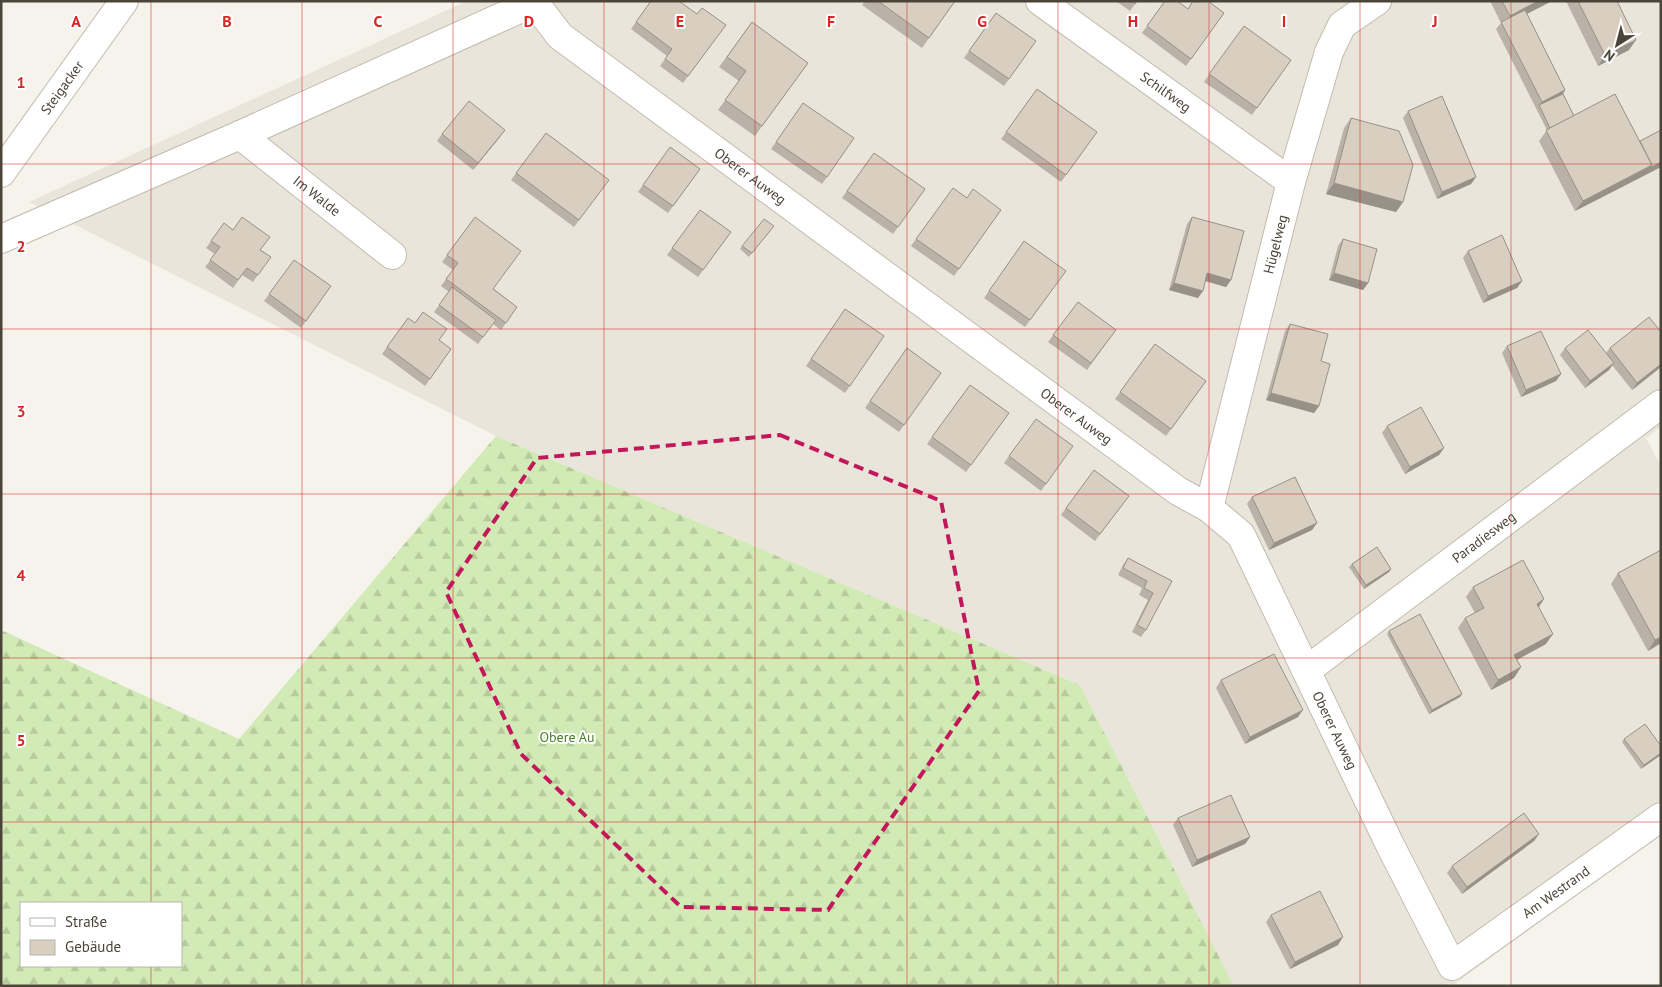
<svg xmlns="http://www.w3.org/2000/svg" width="1662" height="987" font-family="'PT Sans',sans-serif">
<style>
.residential{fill:#eae5da}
.forest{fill:url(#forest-firs);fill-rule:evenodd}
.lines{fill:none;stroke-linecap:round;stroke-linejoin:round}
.minor-casing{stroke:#c2bbae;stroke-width:30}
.minor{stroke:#fff;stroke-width:28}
.wall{fill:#bab2a6}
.shaded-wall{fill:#979187}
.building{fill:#d8cfc1;stroke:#979187}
.marked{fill:none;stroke:#c2185b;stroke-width:4;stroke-dasharray:10 6;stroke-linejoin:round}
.grid{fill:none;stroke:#d62828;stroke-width:1;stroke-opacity:0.55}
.labels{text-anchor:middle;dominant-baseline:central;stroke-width:4;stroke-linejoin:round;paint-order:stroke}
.street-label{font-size:14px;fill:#4b4439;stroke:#fff}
.park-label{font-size:14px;fill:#4a7f2a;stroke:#fff}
.grid-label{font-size:16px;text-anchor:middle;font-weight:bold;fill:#d62828;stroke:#fff;stroke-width:4;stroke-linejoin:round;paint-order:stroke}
</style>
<defs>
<pattern id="forest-firs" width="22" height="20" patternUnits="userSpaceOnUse" patternTransform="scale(1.25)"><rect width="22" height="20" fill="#d2eab5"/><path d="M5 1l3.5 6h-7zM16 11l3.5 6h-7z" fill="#b6ca9c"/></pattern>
</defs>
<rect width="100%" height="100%" fill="#f6f3ec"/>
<polygon class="residential" points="467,1 1661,1 1661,427 1646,438 1661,466 1661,833 1452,986 1234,986 1080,685 496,436 29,202"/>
<path class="forest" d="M496,436L1080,685L1234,986H1V630L239,739ZM21,903H181V966H21Z"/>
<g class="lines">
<defs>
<g id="minor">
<path id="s1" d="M1040,1L1291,182"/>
<path id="s2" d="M534,2L560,36L1178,491L1209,508L1241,535L1390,845L1452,966L1661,817"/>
<path id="s3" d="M240,135L392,255"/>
<path id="s4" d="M1,173L124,1"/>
<polyline points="1,239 240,135 537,1"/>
<path id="s5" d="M1209,508L1291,182L1329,52L1342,25L1377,1"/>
<path id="s6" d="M1307,670L1661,404"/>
</g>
</defs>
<use href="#minor" class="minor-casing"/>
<use href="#minor" class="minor"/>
</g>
<g class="wall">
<polygon points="651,1 697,14 726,25 683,83 660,66 667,56 631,29"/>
<polygon points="865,1 955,1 922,48 862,5"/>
<polygon points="1116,1 1137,1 1130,11"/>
<polygon points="1165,1 1188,9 1224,13 1186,66 1142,33"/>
<polygon points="1490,1 1552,1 1527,14 1565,90 1563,94 1574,116 1640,141 1661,167 1575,211 1539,141 1547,130 1496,29 1501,23"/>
<polygon points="1566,1 1617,1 1629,50 1598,66"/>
<polygon points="996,13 1036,41 1004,86 964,58"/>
<polygon points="752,22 808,63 755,136 718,110 739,81 719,67"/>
<polygon points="1244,26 1291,60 1252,115 1204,82"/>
<polygon points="1037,89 1097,132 1061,182 1001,139"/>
<polygon points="803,103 854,138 822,184 771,149"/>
<polygon points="1408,111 1476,177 1471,184 1437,199 1403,118"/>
<polygon points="1351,118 1403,202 1396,212 1326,194 1344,128"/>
<polygon points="505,130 473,170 437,141 442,134"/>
<polygon points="546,133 609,180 574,227 511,180"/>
<polygon points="670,147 700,169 668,213 638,192"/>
<polygon points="874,153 925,189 893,234 842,198"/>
<polygon points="953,188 967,198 1001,210 954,276 911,246"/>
<polygon points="700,210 731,232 698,277 667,255"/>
<polygon points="475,217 494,289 517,307 501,330 493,324 478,344 434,312 449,292 441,286 453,270 442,262"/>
<polygon points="1192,217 1231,280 1226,287 1205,281 1198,298 1169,290 1187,224"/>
<polygon points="224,223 271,257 253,282 242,275 233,288 205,267 215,254 206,248"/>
<polygon points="771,230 749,257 740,249 742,246"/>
<polygon points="1343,239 1368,283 1363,290 1329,280 1338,246"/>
<polygon points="1024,241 1066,271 1025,327 984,298"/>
<polygon points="1468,251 1522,281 1517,288 1483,303 1463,258"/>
<polygon points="294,260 331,286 301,328 264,301"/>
<polygon points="1078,302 1116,330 1087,370 1048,342"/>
<polygon points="845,309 884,336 845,393 806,366"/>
<polygon points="408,318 451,349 425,386 382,354"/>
<polygon points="1290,324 1321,361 1319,406 1314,413 1266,400 1285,331"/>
<polygon points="1661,332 1661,367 1632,390 1612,365 1609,370 1585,388 1560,355 1565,348 1606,353 1610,348"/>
<polygon points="1155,344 1206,381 1166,436 1115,399"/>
<polygon points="1507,346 1561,374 1556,381 1521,397 1502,353"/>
<polygon points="907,348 941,373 899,432 865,408"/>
<polygon points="970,385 1009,413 966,472 927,444"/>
<polygon points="1036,419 1073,446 1041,491 1004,463"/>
<polygon points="1387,426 1444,448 1439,455 1405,474 1382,433"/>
<polygon points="1129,496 1095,541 1061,515 1066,508"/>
<polygon points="1252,497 1317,523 1312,530 1269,550 1247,504"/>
<polygon points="1661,550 1661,643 1648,651 1611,584 1618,573"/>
<polygon points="1128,558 1172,581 1146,630 1141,637 1132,632 1148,600 1139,595 1142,588 1118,575 1123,565"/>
<polygon points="1352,564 1391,569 1389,572 1364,589 1349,567"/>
<polygon points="1473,587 1539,607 1546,644 1517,660 1521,667 1514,678 1491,690 1458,628 1465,618 1475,613 1466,597"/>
<polygon points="1389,631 1462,694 1460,697 1429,714 1387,634"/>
<polygon points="1221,680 1298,717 1245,744 1216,688"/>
<polygon points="1624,739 1661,746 1641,769 1622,742"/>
<polygon points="1178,818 1250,837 1245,844 1192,867 1173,825"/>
<polygon points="1539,834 1534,841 1462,894 1447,873 1452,866"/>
<polygon points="1271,915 1338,945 1290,969 1266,922"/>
</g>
<g class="shaded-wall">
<polygon points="1538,1 1552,1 1503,26 1510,16"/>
<polygon points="1636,40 1629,50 1598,66 1605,55"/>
<polygon points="1565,90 1561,97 1539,105 1542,102"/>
<polygon points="505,130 500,137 473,170 478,163"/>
<polygon points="1661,162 1661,167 1575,211 1583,201 1652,165"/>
<polygon points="1476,177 1471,184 1437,199 1442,192"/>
<polygon points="1334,183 1403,202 1396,212 1326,194"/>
<polygon points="1207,273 1231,280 1226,287 1202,280"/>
<polygon points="1334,273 1368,283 1363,290 1329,280"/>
<polygon points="1522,281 1517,288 1483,303 1488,296"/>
<polygon points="1174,283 1203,291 1198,298 1169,290"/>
<polygon points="1614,363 1609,370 1585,388 1590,381"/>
<polygon points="1661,364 1661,367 1632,390 1637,383"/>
<polygon points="1561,374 1556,381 1521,397 1526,390"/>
<polygon points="1271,393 1319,406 1314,413 1266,400"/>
<polygon points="1444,448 1439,455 1405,474 1410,467"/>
<polygon points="1317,523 1312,530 1269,550 1274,543"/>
<polygon points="1391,569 1389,572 1364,589 1366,585"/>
<polygon points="1544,599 1537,610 1537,604"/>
<polygon points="1553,634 1546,644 1507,665 1514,655"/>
<polygon points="1661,637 1661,643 1648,651 1655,640"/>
<polygon points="1521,667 1514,678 1491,690 1498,680"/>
<polygon points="1462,694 1460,697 1429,714 1432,710"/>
<polygon points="1303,710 1298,717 1245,744 1250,737"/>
<polygon points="1661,753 1661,755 1641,769 1644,765"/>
<polygon points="1539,834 1534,841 1462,894 1467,887"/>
<polygon points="1250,837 1245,844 1192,867 1197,860"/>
<polygon points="1343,937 1338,945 1290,969 1295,962"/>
</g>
<g class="building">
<polygon points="651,1 679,1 697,14 702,8 726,25 688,76 665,59 672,49 636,22"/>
<polygon points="878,1 955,1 929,38"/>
<polygon points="1131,1 1137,1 1135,4"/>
<polygon points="1165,1 1177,1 1188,9 1193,1 1208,1 1224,13 1191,59 1147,26"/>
<polygon points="1502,1 1538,1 1510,16"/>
<polygon points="1578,1 1617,1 1636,40 1605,55"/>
<polygon points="1525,10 1565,90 1542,102 1501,22"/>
<polygon points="996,13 1036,41 1009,79 969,51"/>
<polygon points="752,22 808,63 762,126 725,100 746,71 727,57"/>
<polygon points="1244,26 1291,60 1257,108 1209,74"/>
<polygon points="1037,89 1097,132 1066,175 1006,132"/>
<polygon points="1563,94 1574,116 1550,128 1539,105"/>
<polygon points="1615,94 1652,165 1583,201 1546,130"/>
<polygon points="1442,96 1476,177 1442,192 1408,111"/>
<polygon points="469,101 505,130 478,163 442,134"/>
<polygon points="803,103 854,138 827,177 776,142"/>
<polygon points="1351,118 1399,131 1413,165 1403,202 1334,183"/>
<polygon points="1661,130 1661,162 1650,168 1652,165 1640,141"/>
<polygon points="546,133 609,180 579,220 516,173"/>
<polygon points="670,147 700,169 673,206 643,185"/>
<polygon points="874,153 925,189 898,227 847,191"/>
<polygon points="953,188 967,198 973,189 1001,210 959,269 916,239"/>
<polygon points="700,210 731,232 703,270 672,248"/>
<polygon points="242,217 270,237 260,250 271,257 258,275 247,268 238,280 210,260 220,247 211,241 224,223 233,230"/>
<polygon points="475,217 521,251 493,289 517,307 506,323 446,279 458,263 447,255"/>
<polygon points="1192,217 1244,231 1231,280 1207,273 1203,291 1174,283"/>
<polygon points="764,219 774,226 752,253 742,246"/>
<polygon points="1502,235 1522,281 1488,296 1468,251"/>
<polygon points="1343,239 1377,249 1368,283 1334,273"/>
<polygon points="1024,241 1066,271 1030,320 989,291"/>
<polygon points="294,260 331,286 306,321 269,294"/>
<polygon points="452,287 496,320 483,337 439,305"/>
<polygon points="1078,302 1116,330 1091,363 1053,335"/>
<polygon points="845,309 884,336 850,386 811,359"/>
<polygon points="423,312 447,329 439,340 451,349 430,379 387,347 408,318 415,323"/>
<polygon points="1649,317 1661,332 1661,364 1637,383 1610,348"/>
<polygon points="1290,324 1328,334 1321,361 1330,364 1319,406 1271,393"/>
<polygon points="1588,330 1614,363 1590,381 1565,348"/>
<polygon points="1541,331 1561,374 1526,390 1507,346"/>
<polygon points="1155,344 1206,381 1171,429 1120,392"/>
<polygon points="907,348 941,373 904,425 870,401"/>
<polygon points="970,385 1009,413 971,465 932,437"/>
<polygon points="1421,407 1444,448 1410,467 1387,426"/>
<polygon points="1036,419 1073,446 1046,484 1009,456"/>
<polygon points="1094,470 1129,496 1100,534 1066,508"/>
<polygon points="1295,477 1317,523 1274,543 1252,497"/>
<polygon points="1377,547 1391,569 1366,585 1352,564"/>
<polygon points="1661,550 1661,637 1655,640 1618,573"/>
<polygon points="1128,558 1172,581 1146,630 1137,625 1153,593 1144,588 1147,581 1123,568"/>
<polygon points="1523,560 1544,599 1537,604 1553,634 1514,655 1521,667 1498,680 1465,618 1484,608 1473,587"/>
<polygon points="1420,614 1462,694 1432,710 1389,631"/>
<polygon points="1274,654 1303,710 1250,737 1221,680"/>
<polygon points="1645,724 1661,746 1661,753 1644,765 1624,739"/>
<polygon points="1231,795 1250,837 1197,860 1178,818"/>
<polygon points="1524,813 1539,834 1467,887 1452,866"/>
<polygon points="1320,891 1343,937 1295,962 1271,915"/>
</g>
<path class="marked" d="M780,435L941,501L979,691L828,910L681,907L521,754L446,592L537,458Z"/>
<path class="grid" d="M151,1V903M302,1V986M453,1V986M604,1V986M755,1V986M907,1V986M1058,1V986M1209,1V986M1360,1V986M1511,1V986M1,164H1661M1,329H1661M1,494H1661M1,658H1661M1,822H1661M151,966V986"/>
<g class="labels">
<g class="street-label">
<text stroke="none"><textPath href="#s4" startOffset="105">Steigacker</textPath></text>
<text stroke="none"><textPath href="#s1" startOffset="155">Schilfweg</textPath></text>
<text stroke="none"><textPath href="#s2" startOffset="279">Oberer Auweg</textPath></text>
<text stroke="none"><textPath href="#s3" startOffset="98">Im Walde</textPath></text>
<text stroke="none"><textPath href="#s5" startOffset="272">Hügelweg</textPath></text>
<text stroke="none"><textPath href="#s2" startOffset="684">Oberer Auweg</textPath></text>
<text stroke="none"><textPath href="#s6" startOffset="221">Paradiesweg</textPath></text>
<text stroke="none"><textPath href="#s2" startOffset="1104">Oberer Auweg</textPath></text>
<text stroke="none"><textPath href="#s2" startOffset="1495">Am Westrand</textPath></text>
</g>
<g class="park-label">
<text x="567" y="737">Obere Au</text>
</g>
</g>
<g class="grid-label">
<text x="76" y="27">A</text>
<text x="227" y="27">B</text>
<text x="378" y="27">C</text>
<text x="529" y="27">D</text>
<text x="680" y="27">E</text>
<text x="831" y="27">F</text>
<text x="982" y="27">G</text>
<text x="1133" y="27">H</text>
<text x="1284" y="27">I</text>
<text x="1435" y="27">J</text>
<text x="21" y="88">1</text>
<text x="21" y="252">2</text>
<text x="21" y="417">3</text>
<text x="21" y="581">4</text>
<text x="21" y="746">5</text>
</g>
<rect width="1662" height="987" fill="none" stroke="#4b4439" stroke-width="5"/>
<rect x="20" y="902" width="162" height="65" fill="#ffffff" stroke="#b7b4b0"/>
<rect x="30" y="918" width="25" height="8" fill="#ffffff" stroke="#b7b4b0"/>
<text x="65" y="927" font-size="15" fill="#4b4439">Straße</text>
<rect x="30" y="940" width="25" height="15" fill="#d8cfc1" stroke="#b7b4b0"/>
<text x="65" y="952" font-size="15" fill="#4b4439">Gebäude</text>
<g transform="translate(1617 45) rotate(216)" stroke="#ffffff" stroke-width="4" paint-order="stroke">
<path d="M0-4L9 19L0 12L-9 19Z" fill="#4b4439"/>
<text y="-8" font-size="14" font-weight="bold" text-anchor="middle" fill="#4b4439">N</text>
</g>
</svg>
